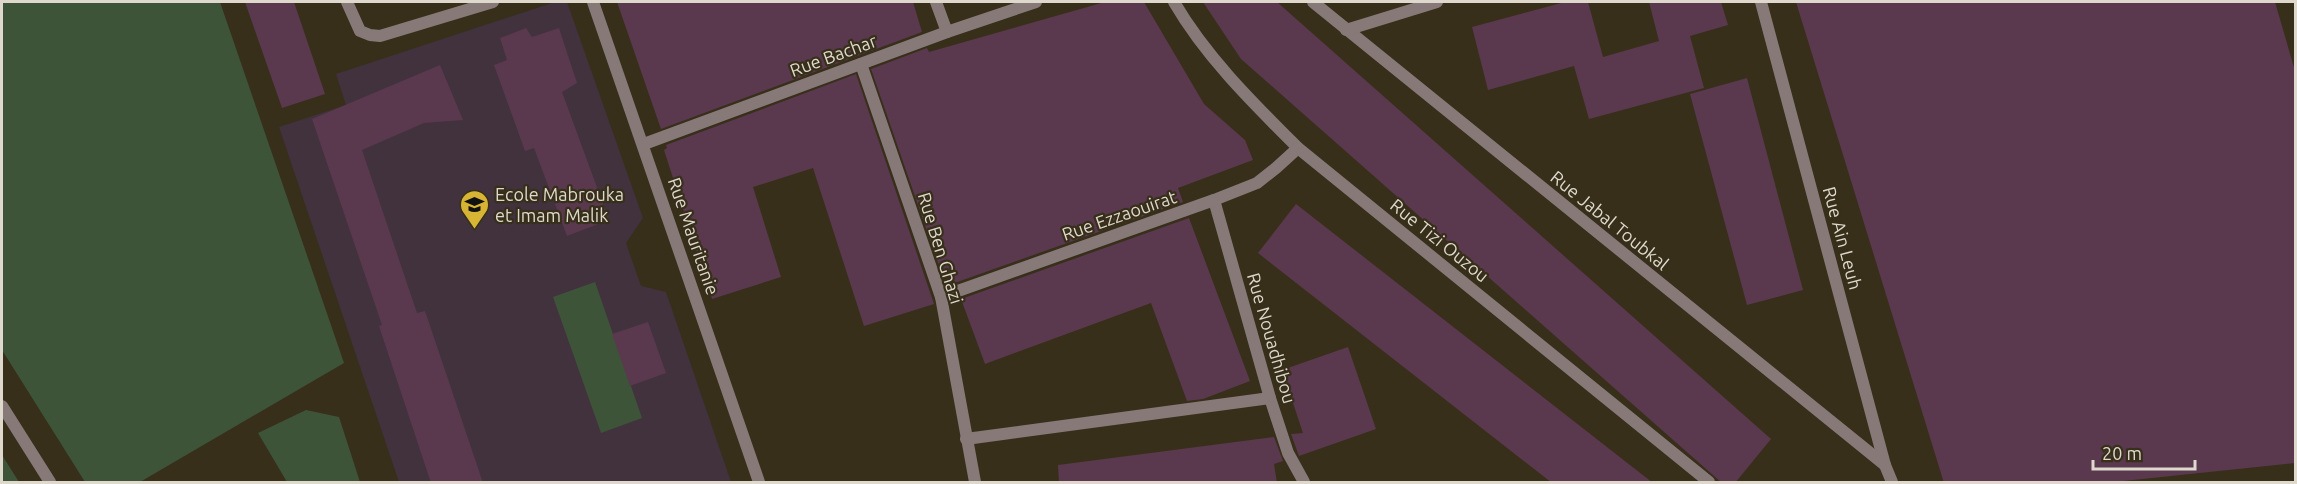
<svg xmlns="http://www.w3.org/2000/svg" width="2297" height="484" font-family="Ubuntu,sans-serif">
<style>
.education{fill:#41323e}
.green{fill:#3d5439}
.building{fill:#5a394e}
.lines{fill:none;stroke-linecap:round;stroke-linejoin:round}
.minor{stroke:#867978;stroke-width:12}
.labels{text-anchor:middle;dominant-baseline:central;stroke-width:4.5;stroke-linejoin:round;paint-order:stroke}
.street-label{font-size:18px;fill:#ded9cc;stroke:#372f1a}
.poi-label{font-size:18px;fill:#ded9cc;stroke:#372f1a;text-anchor:start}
</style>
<rect width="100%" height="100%" fill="#372f1a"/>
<polygon class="education" points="555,2 567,2 643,218 626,243 641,286 666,292 731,482 399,482 279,127 346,105 336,74"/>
<g class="green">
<polygon points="2,2 220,2 344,363 140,482 85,482 2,350"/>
<polygon points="595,282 642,418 601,433 553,297"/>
<polygon points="306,410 339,417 360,482 287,482 258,433"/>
<polygon points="2,455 19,482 2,482"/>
</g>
<g class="building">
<polygon points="245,2 294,2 325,94 282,108"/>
<polygon points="617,2 913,2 922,32 661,129"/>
<polygon points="1105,2 1144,2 1204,104 1245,140 1253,160 1178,188 1183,202 946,286 871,69 927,48 929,52"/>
<polygon points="1203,2 1277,2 1771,439 1735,483 1722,483 1241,59"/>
<polygon points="1565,2 1588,2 1603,57 1659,41 1649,2 1721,2 1728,25 1690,36 1704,88 1589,119 1574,66 1488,90 1472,27"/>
<polygon points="1796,2 2275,2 2295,71 2295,463 2104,483 1944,483"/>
<polygon points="526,28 532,37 559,28 577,83 562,92 609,220 567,236 534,148 525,151 494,65 507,60 500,38"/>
<polygon points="440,65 463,120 424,123 362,150 417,313 425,311 483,483 431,483 379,326 382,325 312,119"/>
<polygon points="856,74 934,304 864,326 813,168 753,187 781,277 712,299 664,150 667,148 666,145"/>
<polygon points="1747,78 1803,290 1747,305 1690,94"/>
<polygon points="1296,204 1653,483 1552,483 1258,253"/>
<polygon points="1189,218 1250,381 1203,399 1187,401 1151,303 985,364 961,299"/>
<polygon points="648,322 666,373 630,386 612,334"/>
<polygon points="1348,347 1376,429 1299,456 1291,434 1303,433 1282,370"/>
<polygon points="1274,437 1283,461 1274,464 1277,483 1059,483 1058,465"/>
</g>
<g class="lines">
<g class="minor">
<polyline points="347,2 360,31 370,35 380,36 493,2"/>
<polyline points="593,2 759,482"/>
<polyline points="936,2 947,32"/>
<path d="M1174,2C1206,57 1253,103 1298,148L1709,482"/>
<polyline points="1313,2 1885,465"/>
<polyline points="1761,2 1885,465 1892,482"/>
<polyline points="1346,30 1437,2"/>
<polyline points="861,64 941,297 975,482"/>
<polyline points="644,144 947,32 1036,2"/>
<polyline points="1214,200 1270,398 1288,453 1304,482"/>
<polyline points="941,297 1214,200 1257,183 1276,168 1298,148"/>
<polyline points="2,406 50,482"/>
<polyline points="966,439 1270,398"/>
</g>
</g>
<defs>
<symbol id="school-pin" viewBox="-11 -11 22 30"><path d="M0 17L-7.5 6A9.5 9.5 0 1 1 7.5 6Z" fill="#d7b434" stroke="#372f1a"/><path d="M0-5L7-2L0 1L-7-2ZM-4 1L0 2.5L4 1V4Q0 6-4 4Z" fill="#111"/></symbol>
</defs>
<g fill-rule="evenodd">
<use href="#school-pin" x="458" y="188" width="33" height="45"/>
</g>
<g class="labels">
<g class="street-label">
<text transform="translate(833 55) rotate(-20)">Rue Bachar</text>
<text transform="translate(1119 215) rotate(-19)">Rue Ezzaouirat</text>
<text transform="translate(1610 220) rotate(39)">Rue Jabal Toubkal</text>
<text transform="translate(694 236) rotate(71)">Rue Mauritanie</text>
<text transform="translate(1843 238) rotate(75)">Rue Ain Leuh</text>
<text transform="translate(1440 240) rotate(39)">Rue Tizi Ouzou</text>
<text transform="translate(941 248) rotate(73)">Rue Ben Ghazi</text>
<text transform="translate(1272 338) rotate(74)">Rue Nouadhibou</text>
</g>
<g class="poi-label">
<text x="495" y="194">Ecole Mabrouka<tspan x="495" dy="21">et Imam Malik</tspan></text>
</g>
</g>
<rect width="2297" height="484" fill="none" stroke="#ded9cc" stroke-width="6"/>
<path d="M2093 460v9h102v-9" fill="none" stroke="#ded9cc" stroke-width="3"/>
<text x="2102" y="460" font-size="18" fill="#ded9cc" stroke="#372f1a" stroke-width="4.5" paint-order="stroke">20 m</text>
</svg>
